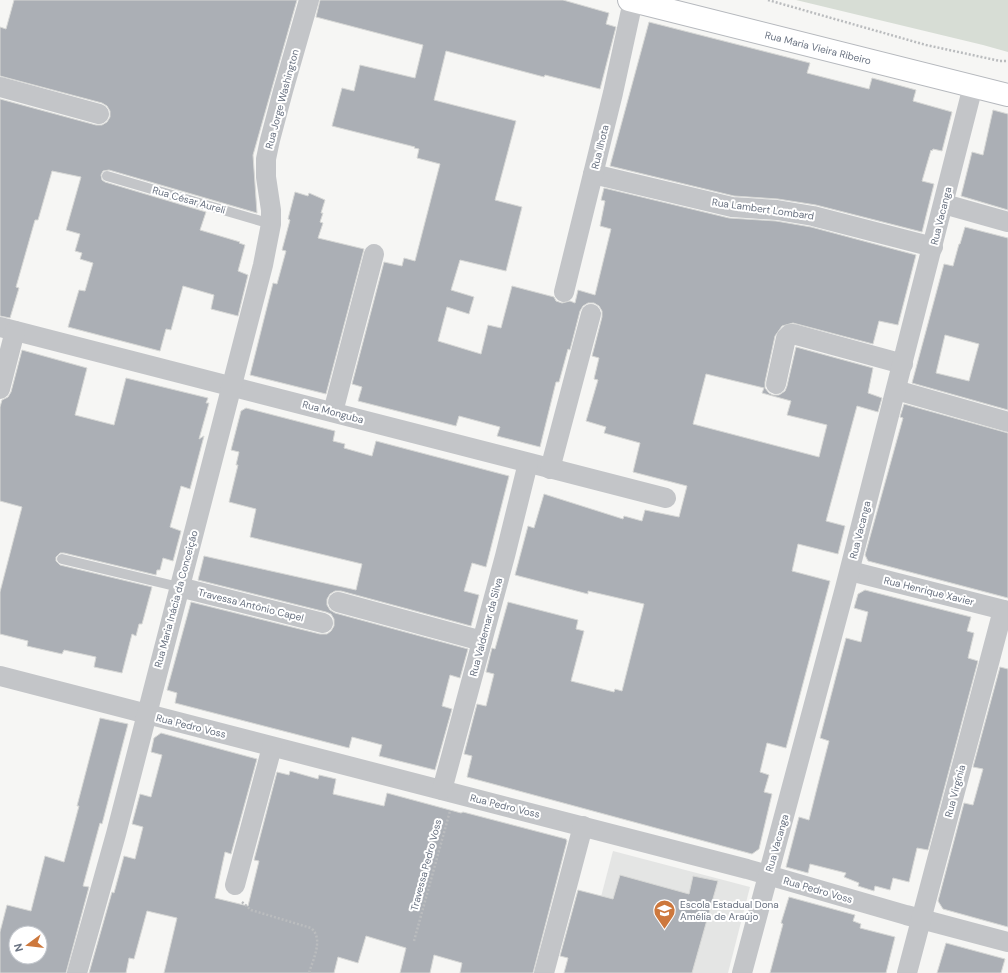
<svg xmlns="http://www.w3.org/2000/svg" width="1008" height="973" font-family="'DM Sans',sans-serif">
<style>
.built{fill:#e4e5e4}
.green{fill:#d7ddd5}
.building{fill:#abafb5;stroke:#d7d8d6;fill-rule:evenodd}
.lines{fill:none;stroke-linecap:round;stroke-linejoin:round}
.secondary-casing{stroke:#b5b8bd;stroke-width:24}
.path{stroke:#babcbe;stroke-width:2.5;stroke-dasharray:2 2;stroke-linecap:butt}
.lane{stroke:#c3c5c8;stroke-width:10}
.street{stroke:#c3c5c8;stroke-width:20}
.secondary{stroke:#fff;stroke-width:22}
.labels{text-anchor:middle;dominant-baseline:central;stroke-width:4;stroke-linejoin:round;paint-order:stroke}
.street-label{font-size:10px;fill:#697281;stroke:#fff}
.poi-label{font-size:10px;fill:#697281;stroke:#fff;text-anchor:start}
</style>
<rect width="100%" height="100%" fill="#f6f6f4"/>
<polygon class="built" points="613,851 750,887 728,973 581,973"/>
<polygon class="green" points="796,0 1008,0 1008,52 983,45"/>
<g class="building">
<polygon points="14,0 297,0 253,155 257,213 109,170 103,171 101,175 102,180 105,182 206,212 200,230 240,242 239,243 245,245 238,271 248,275 238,316 211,309 214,295 183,286 171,330 166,329 160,351 68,327 79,290 85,291 93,263 80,259 82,253 75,251 80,234 66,230 81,177 52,171 38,220 35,220 16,287 19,288 10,318 0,316 0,99 96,125 102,125 107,122 110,117 110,111 107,106 102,103 0,76 0,27 6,29"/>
<path d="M320,0H563L609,13L606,24L616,27L600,89L545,75L544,77L446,51L434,100L516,121L495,200L522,207L506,271L460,260L451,290L474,297L469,314L447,307L438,341L481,354L488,325L501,328L512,286L554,297L556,301L562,303L570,301L575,303L578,290L595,295L611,229L600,226L605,201L601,200L604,188L729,218L776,221L811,227L916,255L898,325L879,321L873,344L793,323L782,326L775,336L765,382V388L769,393L773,395H779L785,391L787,386L796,347L873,368L868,393L882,398L878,412L857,406L826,521L845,526L838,554L798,544L792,571L830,581L786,748L767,743L760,772L769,775L764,792L772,794L759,849L752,854L467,777L472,756L464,754L477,704L486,706L494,674L486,672L492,648L495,649L508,602L578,620L576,629L584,631L571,681L614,692L615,689L622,691L644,604L588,591V594L515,575L528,526L534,528L544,494L623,519L624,516L642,521L645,510L679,517L687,486L633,472L640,443L604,433L606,427L586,421L598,380L594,379L599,358L592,356L602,317V311L599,306L594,303H588L583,306L580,311L570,350L568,349L559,382H556L540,447L497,436L500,427L459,416L456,426L358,401L362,387L352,384L384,262L402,266L404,258L415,261L440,164L417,158L419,149L414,148L415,147L332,126L342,88L354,91L360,65L415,78L423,45L316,17ZM706,374L764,388L762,393L791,401L787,415L827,425L819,457L693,424Z"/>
<polygon points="649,22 810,63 807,73 869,89 872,78 916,90 913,101 952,112 942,151 933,149 932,151 931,150 922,181 934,184 922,232 816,205 778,199 734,196 610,166"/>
<polygon points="993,110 1008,114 1008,210 961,196 972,152 983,155"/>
<polygon points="295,192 308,196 309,193 325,200 321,213 323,213 320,222 323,223 318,238 364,249 326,394 250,375 273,283 277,284 286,251 282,250 290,220 288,219"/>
<path d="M965,227L1008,238V410L912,383L944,264L953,266L959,244H960ZM945,335L979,344L969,381L936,373Z"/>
<polygon points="22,350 87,368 75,415 114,425 126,378 208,398 206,403 209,403 199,439 204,436 190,489 181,486 170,527 181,531 173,561 163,558 160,570 157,570 156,575 64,553 60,553 56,557 56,561 60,565 152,587 142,624 139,624 136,636 132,634 122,673 94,667 96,657 64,650 62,654 27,646 28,641 0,634 0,592 22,507 0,501 0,407 2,400 8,397 11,392"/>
<polygon points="904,404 1008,433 1008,598 868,561 865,555 903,418 900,417"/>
<polygon points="246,408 335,431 333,441 345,444 344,448 372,456 376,441 509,476 486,567 472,563 464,591 479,595 471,626 341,591 335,591 330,594 327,599 327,605 330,610 335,613 468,649 460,678 450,675 442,706 452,709 435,770 379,756 382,745 352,737 349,748 175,703 177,693 167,690 191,602 320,634 327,634 331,631 334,626 334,619 331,614 326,612 198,580 204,556 356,590 362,564 250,537 256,509 229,502 238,465 236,465 239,452 231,450 241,411"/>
<polygon points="865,590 971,617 967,631 974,633 968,658 978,661 928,850 917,848 909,882 893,878 890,890 875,886 874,891 858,886 859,883 844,877 846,873 810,864 808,873 786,867 799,817 809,820 818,784 829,741 820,738 846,638 861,642 868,612 854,608 858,594"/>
<polygon points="1000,667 1008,669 1008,927 943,909 938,901 964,803 973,805 983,769 973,767"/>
<path d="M100,718L128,724L102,824L100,823L83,886L89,887L66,973H0V932L7,905L31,911L45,856L64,862L79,806H77ZM16,933H40V957H16Z"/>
<polygon points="161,733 257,759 231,854 225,852 215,898 248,906 259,861 254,860 277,772 289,775 290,771 318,779 319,775 336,779 333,794 384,806 387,793 461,813 463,812 566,839 567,841 533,973 460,973 462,963 434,955 430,973 400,973 406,948 366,936 358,963 338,957 334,973 164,973 177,918 147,911 134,959 129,958 126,973 89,973 112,892 114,893 124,856 135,859 143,827 132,824 140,794 151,797 162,755 151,752 154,738"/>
<polygon points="620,875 689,894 693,876 718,881 692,973 564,973 568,958 560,956 578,890 613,899"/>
<polygon points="789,897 855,915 853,921 861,924 860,928 895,937 886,973 770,973 783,924 781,923"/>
<polygon points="946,943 1005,959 1001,973 937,973"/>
</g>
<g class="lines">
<defs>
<g id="secondary">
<path id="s1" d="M629,0L1008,95"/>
</g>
</defs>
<use href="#secondary" class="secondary-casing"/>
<g class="path">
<polyline points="768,0 926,45 1000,61 1008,61"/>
<path d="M242,902L251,910L311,928C324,939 313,959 309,973"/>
<polyline points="414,941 450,811"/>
</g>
<g class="lane">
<polyline points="107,176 271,224"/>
<polyline points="62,559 179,587"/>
</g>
<g class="street">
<polyline points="0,87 99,114"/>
<polyline points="593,174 732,207 777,210 813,216 933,247"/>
<polyline points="944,204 1008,222"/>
<polyline points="564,292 613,93 633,1"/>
<polyline points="0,327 666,498"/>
<polyline points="776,384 786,338 790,334 793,334 903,364"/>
<polyline points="0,389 15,331"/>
<polyline points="896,390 1008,422"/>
<polyline points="333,412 374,254"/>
<polyline points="550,469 591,314"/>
<polyline points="850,571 1008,611"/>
<polyline points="179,587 323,623"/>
<polyline points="338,602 482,641"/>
<polyline points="0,676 747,869 906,915 1008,942"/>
<polyline points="442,790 505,556 528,463"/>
<polyline points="235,885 272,747"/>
<polyline points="77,973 116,834 263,265 271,224 271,210 266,177 266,159 270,140 283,91 309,0"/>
<polyline points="544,973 583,826"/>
<polyline points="742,973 845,588 973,86"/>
<polyline points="907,973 1003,610"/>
</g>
<use href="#secondary" class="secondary"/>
</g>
<defs>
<symbol id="school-pin" viewBox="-11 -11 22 30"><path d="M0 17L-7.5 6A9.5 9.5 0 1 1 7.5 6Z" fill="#cd783d" stroke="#fff"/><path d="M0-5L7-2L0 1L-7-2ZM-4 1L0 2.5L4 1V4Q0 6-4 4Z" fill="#fff"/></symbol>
</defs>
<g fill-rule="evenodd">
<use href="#school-pin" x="652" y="898" width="25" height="34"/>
</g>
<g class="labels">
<g class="street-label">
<text stroke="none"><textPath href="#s1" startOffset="195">Rua Maria Vieira Ribeiro</textPath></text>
<text transform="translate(282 99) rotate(-75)">Rua Jorge Washington</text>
<text transform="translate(600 147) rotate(-76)">Rua Ilhota</text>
<text transform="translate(189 200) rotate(16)">Rua César Aureli</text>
<text transform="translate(763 209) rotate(8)">Rua Lambert Lombard</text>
<text transform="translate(941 216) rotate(-76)">Rua Vacanga</text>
<text transform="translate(333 412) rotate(15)">Rua Monguba</text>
<text transform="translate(860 530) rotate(-76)">Rua Vacanga</text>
<text transform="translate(929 591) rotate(14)">Rua Henrique Xavier</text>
<text transform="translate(176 599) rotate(-75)">Rua Maria Inácia da Conceição</text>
<text transform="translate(251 605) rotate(14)">Travessa Antônio Capel</text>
<text transform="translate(486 627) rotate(-75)">Rua Valdemar da Silva</text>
<text transform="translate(191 726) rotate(14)">Rua Pedro Voss</text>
<text transform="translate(955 791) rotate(-75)">Rua Virgínia</text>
<text transform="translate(505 806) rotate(14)">Rua Pedro Voss</text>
<text transform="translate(777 843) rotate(-74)">Rua Vacanga</text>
<text transform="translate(426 865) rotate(-75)">Travessa Pedro Voss</text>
<text transform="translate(818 890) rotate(16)">Rua Pedro Voss</text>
</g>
<g class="poi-label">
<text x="680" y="904">Escola Estadual Dona<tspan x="680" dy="12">Amélia de Araújo</tspan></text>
</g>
</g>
<g transform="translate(28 945) rotate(255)"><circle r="19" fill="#ffffff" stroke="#c3c7cd"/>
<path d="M0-3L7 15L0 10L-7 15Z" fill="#cd783d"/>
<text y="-6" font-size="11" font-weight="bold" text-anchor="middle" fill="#697281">N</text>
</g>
</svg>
